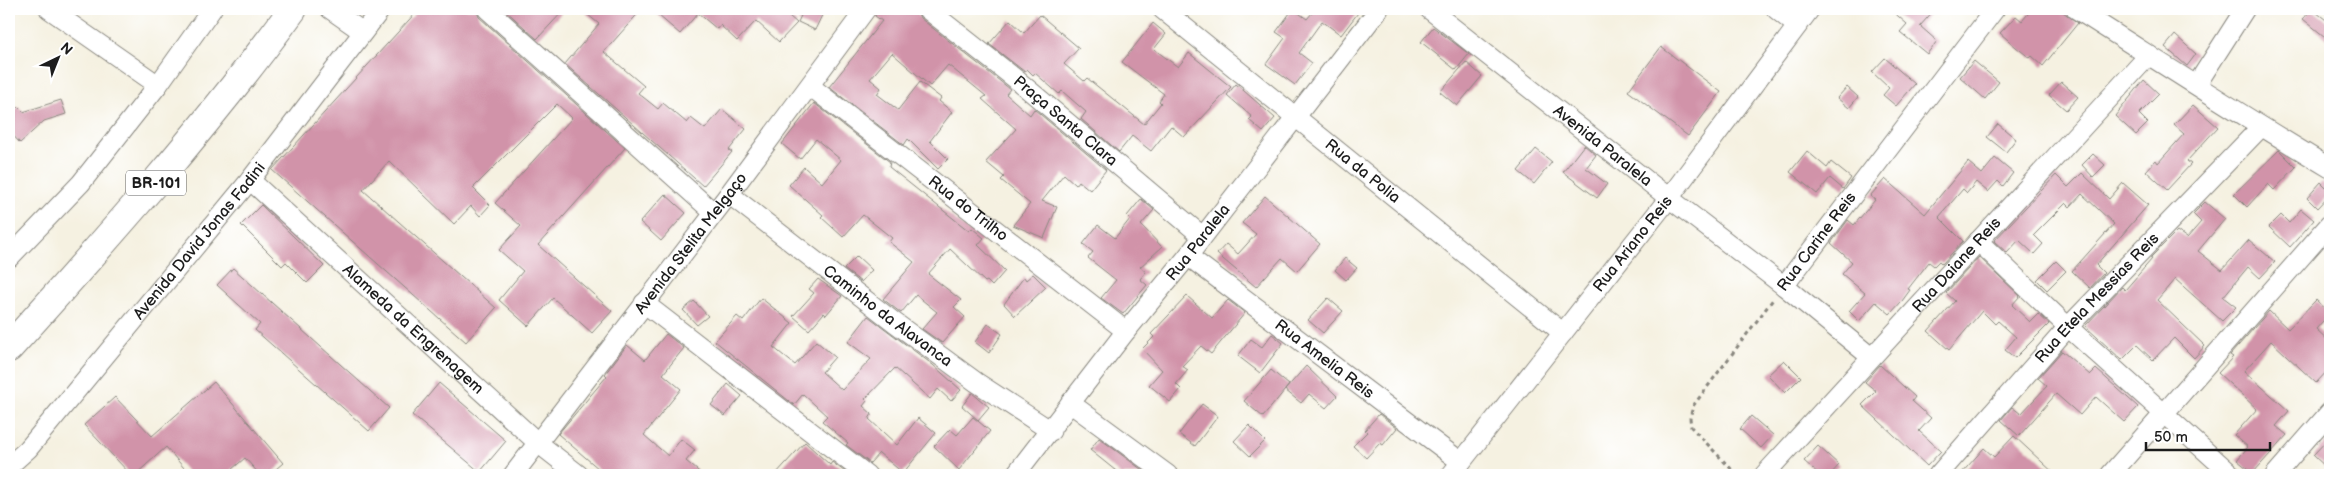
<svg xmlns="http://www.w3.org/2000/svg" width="2339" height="484" font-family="'Balsamiq Sans',sans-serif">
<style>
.building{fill:#d193a9}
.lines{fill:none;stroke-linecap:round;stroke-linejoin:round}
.minor-casing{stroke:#88867e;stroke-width:21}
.highway-casing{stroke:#88867e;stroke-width:30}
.path{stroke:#88867e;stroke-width:3;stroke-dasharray:4 4;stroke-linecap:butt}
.minor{stroke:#fff;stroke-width:19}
.highway{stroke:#fff;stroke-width:28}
.labels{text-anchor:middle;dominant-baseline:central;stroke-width:4;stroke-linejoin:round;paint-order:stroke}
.shield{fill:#fff;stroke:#606060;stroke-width:1}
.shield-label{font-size:15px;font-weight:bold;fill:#1c1c1c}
.street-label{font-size:16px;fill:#1c1c1c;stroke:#fff}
</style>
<rect width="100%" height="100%" fill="#fff"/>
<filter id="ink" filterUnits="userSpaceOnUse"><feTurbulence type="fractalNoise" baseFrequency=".02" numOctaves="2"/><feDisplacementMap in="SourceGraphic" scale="10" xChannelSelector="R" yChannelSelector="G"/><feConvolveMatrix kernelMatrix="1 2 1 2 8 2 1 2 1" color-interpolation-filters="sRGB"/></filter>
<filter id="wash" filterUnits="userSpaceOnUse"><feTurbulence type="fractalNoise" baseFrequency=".0096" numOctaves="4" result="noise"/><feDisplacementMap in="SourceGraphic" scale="20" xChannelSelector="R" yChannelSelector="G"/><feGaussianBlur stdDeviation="1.12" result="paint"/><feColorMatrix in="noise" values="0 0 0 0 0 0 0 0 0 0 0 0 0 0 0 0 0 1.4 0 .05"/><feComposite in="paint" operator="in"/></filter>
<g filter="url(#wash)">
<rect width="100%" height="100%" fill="#f5f1e1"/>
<g id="blocks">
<g class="building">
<polygon points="419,9 476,9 479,17 625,148 538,245 612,311 592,333 553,298 528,326 499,300 523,271 499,250 521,226 495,203 572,118 557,104 473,188 490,205 480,216 471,206 454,224 389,161 363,190 496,308 466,342 272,170"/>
<polygon points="504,9 565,9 537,39"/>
<polygon points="581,9 642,9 604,52 644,86 638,93 658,109 663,103 687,123 691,118 705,129 722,109 746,129 729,150 732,152 703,186 565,64 599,24"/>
<polygon points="651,9 781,9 797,23 779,42 756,21 737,41 720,25 717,29 698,13 680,34"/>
<polygon points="804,9 814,9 823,13 815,30 798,22"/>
<polygon points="877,9 916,9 920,18 1010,89 1006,94 1030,115 1034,109 1106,170 1090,190 1079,181 1076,185 1064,174 1042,201 1057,207 1044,238 1013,225 1030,204 1001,180 1004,177 986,162 1016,129 982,99 986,96 953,69 948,65 930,86 892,53 870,79 881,88 877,94 898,110 920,82 941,98 939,101 952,112 930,141 948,159 938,169 908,139 904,145 829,87 882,21 875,16"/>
<polygon points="1293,9 1307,19 1312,13 1306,9 1361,9 1341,35 1322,21 1299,53 1312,63 1295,85 1266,64 1285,38 1276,32"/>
<polygon points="1890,9 1935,9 1920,26 1937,41 1927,54 1900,32 1907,24"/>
<polygon points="2032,9 2059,9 2078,23 2043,66 2032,56 2030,58 2016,47 2000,33 2016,16 2022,21"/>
<polygon points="2312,9 2330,23 2330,41 2303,19"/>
<polygon points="1040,15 1079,48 1064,64 1084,81 1087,78 1144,124 1161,103 1159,101 1164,94 1122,62 1153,23 1166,34 1154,49 1178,67 1189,53 1231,87 1184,137 1171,126 1151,151 1132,136 1119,152 1081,119 1086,112 1062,91 1059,94 1035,73 1033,75 1027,69 1025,72 989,44 1010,20 1024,33"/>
<polygon points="1433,27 1469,54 1456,70 1421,42"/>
<polygon points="2175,35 2196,54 2187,66 2165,47"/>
<polygon points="1661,47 1721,92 1688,136 1628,91"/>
<polygon points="1885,58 1915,84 1896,106 1883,95 1889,88 1872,72"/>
<polygon points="1974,61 1999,82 1985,99 1960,77"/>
<polygon points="1466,62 1482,76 1457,106 1440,92"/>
<polygon points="2144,80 2159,94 2139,114 2148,123 2136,135 2115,116"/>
<polygon points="2061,82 2078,97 2066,110 2049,95"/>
<polygon points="1236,84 1275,118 1263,132 1249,120 1252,117 1227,95"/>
<polygon points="1847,87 1858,97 1849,108 1837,98"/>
<polygon points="61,100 66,114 44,121 20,143 9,131 9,115 18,107 23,112"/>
<polygon points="814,103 890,162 889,167 969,231 972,228 984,238 978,245 1005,271 992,286 987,281 985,282 950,249 928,274 961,300 954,307 965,317 942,343 922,329 937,312 916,295 901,313 883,299 914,262 889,242 892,238 863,215 843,237 821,217 823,215 789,185 804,167 822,183 841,160 816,139 800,159 782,144"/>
<polygon points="2193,105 2218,127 2187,161 2191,164 2167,190 2146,171 2156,160 2158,163 2184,134 2174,125"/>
<polygon points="1998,124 2016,139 2006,152 1987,137"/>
<polygon points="1584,145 1596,155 1586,168 1607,184 1597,198 1563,172"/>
<polygon points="1536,149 1552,162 1534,184 1518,171"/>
<polygon points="2279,150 2296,167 2274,190 2268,184 2247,207 2234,194"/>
<polygon points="1807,151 1827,168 1831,162 1851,178 1843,189 1830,178 1817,194 1790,172"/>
<polygon points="2093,154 2105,165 2093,177 2082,165"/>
<polygon points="1995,158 2013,173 2003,186 1998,181 1988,192 1976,182 1967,193 1963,189 1939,217 1963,241 1942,264 1939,261 1934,266 1929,262 1908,289 1910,290 1902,301 1890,314 1876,302 1859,321 1849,311 1865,293 1842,274 1852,262 1831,243 1848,220 1854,225 1875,200 1870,196 1885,179 1925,214 1968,162 1982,174"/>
<polygon points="2082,173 2109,199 2123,183 2148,205 2096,265 2104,273 2090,288 2072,271 2114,224 2082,194 2070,207 2066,203 2034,235 2043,244 2034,254 2019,240 2007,253 1994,241 2056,175 2068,187"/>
<polygon points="2321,182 2330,191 2330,194 2317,208 2307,198"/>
<polygon points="665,194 686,213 661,241 640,222"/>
<polygon points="1265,196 1320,244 1297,271 1282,258 1256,287 1217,254 1226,244 1238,254 1256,234 1242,223"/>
<polygon points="1141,199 1154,210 1141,225 1162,247 1140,267 1146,272 1140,279 1147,285 1123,314 1101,298 1116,280 1088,258 1093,252 1083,244 1098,225 1115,238 1130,219 1127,216"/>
<polygon points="2205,202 2225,219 2198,251 2222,270 2249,240 2275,262 2260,278 2248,267 2223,297 2236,307 2222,321 2175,279 2157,300 2205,346 2194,358 2174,338 2153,360 2137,345 2122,360 2085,326 2122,287 2125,290 2152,259 2150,258 2177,231 2187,238 2201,222 2193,214"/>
<polygon points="261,205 324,266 307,283 286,262 282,266 241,225"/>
<polygon points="2301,209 2314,220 2290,247 2269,227 2281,215 2289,223"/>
<polygon points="857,256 872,270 861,282 844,269"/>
<polygon points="1979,257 2020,296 2012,305 2030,322 2038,314 2049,324 2015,358 2005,350 2016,337 1998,321 1995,324 1982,311 1949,350 1928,331 1955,301 1946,293"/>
<polygon points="1345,258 1357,268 1346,280 1335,270"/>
<polygon points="2056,261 2066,271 2047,290 2037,280"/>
<polygon points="233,268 389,408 369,431 255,330 260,324 217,285"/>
<polygon points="1033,274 1046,287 1015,316 1004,304 1024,277 1026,280"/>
<polygon points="818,279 842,296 826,315 824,313 809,330 793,316 814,293 809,289"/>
<polygon points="1187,296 1212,318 1228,300 1245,313 1211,354 1201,346 1182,366 1188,370 1176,384 1181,389 1170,402 1149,385 1162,370 1142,349 1154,337 1151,334"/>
<polygon points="761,298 792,323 773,347 795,365 816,341 835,357 822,372 842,390 871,359 848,342 868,316 933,365 961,390 951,401 938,389 930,399 895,368 865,399 867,401 863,406 872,414 869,419 897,445 918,418 936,433 903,473 879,453 870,463 846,445 848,443 822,421 827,416 803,394 794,405 715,341 737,316 743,321"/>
<polygon points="1328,298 1343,311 1323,333 1308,320"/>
<polygon points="2316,300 2330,313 2316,329 2330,342 2330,368 2316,383 2271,341 2244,371 2289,411 2276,426 2287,435 2253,473 2237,460 2248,447 2234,435 2257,409 2218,373 2233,357 2230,355 2269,311 2288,329"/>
<polygon points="694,301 708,316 697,325 683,310"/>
<polygon points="988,324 1002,334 989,353 975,342"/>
<polygon points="666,334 684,348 663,374 681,389 644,435 668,456 681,439 695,450 686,461 703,475 606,475 558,434 607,376 605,374 627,345 645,360"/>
<polygon points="1272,334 1283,343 1260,373 1238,356 1251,339 1262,347"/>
<polygon points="2062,351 2090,375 2096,369 2138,407 2124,422 2096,397 2080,415 2056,394 2019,436 2001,420 2012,407 2021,414 2047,386 2038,378"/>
<polygon points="1784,360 1801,377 1785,393 1768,375"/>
<polygon points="1880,365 1915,397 1912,401 1931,418 1919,431 1941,451 1927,466 1862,405 1876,391 1865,382"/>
<polygon points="1306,366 1337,396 1326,408 1309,394 1301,403 1285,390"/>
<polygon points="1271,370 1289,385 1263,417 1244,401"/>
<polygon points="214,382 283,463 269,475 260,475 245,458 225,475 190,475 166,447 135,475 131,475 84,425 115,397 152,436"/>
<polygon points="439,383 506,441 480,472 412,415"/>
<polygon points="728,384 742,396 725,416 711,405"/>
<polygon points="972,393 989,407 978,420 962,406"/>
<polygon points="1202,404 1218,416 1195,446 1179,434"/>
<polygon points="1379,414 1397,428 1383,445 1380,443 1366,458 1353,446 1367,432 1365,430"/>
<polygon points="1751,416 1773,435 1761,448 1740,429"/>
<polygon points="973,417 990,431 959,470 934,446 950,429 957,435"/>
<polygon points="1249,425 1265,441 1250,456 1234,441"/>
<polygon points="2014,436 2056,475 1960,475 1984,448 1994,457"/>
<polygon points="2330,437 2330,471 2313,455"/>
<polygon points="1099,438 1149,475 1121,475 1090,450"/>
<polygon points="805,442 830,465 832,462 849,475 775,475"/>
<polygon points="1818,446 1839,465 1830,475 1820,475 1804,461"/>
</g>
</g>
</g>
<g filter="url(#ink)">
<use href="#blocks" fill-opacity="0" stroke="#88867e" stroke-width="1"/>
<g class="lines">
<defs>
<g id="minor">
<polyline points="49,9 158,85"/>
<polyline points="330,9 363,32"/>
<polyline points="487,9 713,212"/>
<path id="s1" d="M927,9L1017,80L1202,236"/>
<path id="s2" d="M1162,9L1563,333"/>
<path id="s3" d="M1429,9L1669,198L1784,286L1871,357"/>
<polyline points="1776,9 1797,26"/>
<path d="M2076,9C2160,62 2244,117 2330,168"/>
<polyline points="2197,84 2245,9"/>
<path id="s4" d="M810,86L1126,331"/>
<path id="s5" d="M250,180L538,443L579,475"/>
<path id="s6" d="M729,194L894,322L976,382L1051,431"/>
<polyline points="1978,241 2068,327 2232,475"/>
<path id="s7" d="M1188,256L1461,462"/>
<polyline points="9,258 81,183 158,85 212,9"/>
<polyline points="1784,286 1995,9"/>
<polyline points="644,303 867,475"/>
<polyline points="1070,403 1168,475"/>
<path id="s8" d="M9,466L28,449L250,180L381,9"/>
<path id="s9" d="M513,475L729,194L866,9"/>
<path id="s10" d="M1015,475L1126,331L1188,256L1379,9"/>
<path id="s11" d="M1451,475L1669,198L1810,9"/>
<path id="s12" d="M1764,475L2149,55"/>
<path id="s13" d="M1938,475L2068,327L2261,127"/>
<polyline points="2110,475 2330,224"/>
<polyline points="2275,475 2330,412"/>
</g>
<path id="highway" d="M9,348C108,238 206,128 293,9"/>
</defs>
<use href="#minor" class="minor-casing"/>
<use href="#highway" class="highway-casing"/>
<polyline class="path" points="1737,475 1691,427 1690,418 1693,406 1774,298"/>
<use href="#minor" class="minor"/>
<use href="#highway" class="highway"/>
</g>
</g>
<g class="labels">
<rect class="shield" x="126" y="170.5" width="60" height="25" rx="4"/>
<g class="shield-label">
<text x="156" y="183">BR-101</text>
</g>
<g class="street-label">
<text stroke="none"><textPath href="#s1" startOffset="178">Praça Santa Clara</textPath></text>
<text stroke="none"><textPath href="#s3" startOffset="221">Avenida Paralela</textPath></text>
<text stroke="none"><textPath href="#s2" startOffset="258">Rua da Polia</textPath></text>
<text stroke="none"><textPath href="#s4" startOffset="200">Rua do Trilho</textPath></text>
<text stroke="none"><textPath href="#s8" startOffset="295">Avenida David Jonas Fadini</textPath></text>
<text stroke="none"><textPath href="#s10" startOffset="296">Rua Paralela</textPath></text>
<text transform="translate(1817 242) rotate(-53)">Rua Carine Reis</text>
<text stroke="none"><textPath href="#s9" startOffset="292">Avenida Stelita Melgaço</textPath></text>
<text stroke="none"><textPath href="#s11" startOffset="294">Rua Ariano Reis</textPath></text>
<text stroke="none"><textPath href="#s12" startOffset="285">Rua Daiane Reis</textPath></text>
<text stroke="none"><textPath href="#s13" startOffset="238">Rua Etela Messias Reis</textPath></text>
<text stroke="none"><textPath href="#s6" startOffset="200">Caminho da Alavanca</textPath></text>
<text stroke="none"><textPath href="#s5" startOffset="221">Alameda da Engrenagem</textPath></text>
<text stroke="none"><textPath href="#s7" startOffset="171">Rua Amelia Reis</textPath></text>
</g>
</g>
<rect width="2339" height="484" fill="none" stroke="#fff" stroke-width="30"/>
<g transform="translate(58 58) rotate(43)" stroke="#ffffff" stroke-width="4" paint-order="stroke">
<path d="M0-4L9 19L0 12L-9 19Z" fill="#1c1c1c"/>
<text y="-8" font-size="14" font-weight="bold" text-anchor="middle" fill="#1c1c1c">N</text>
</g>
<path d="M2146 442v8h124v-8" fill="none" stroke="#1c1c1c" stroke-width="2.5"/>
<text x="2154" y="442" font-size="15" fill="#1c1c1c" stroke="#ffffff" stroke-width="4" paint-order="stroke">50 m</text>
</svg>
